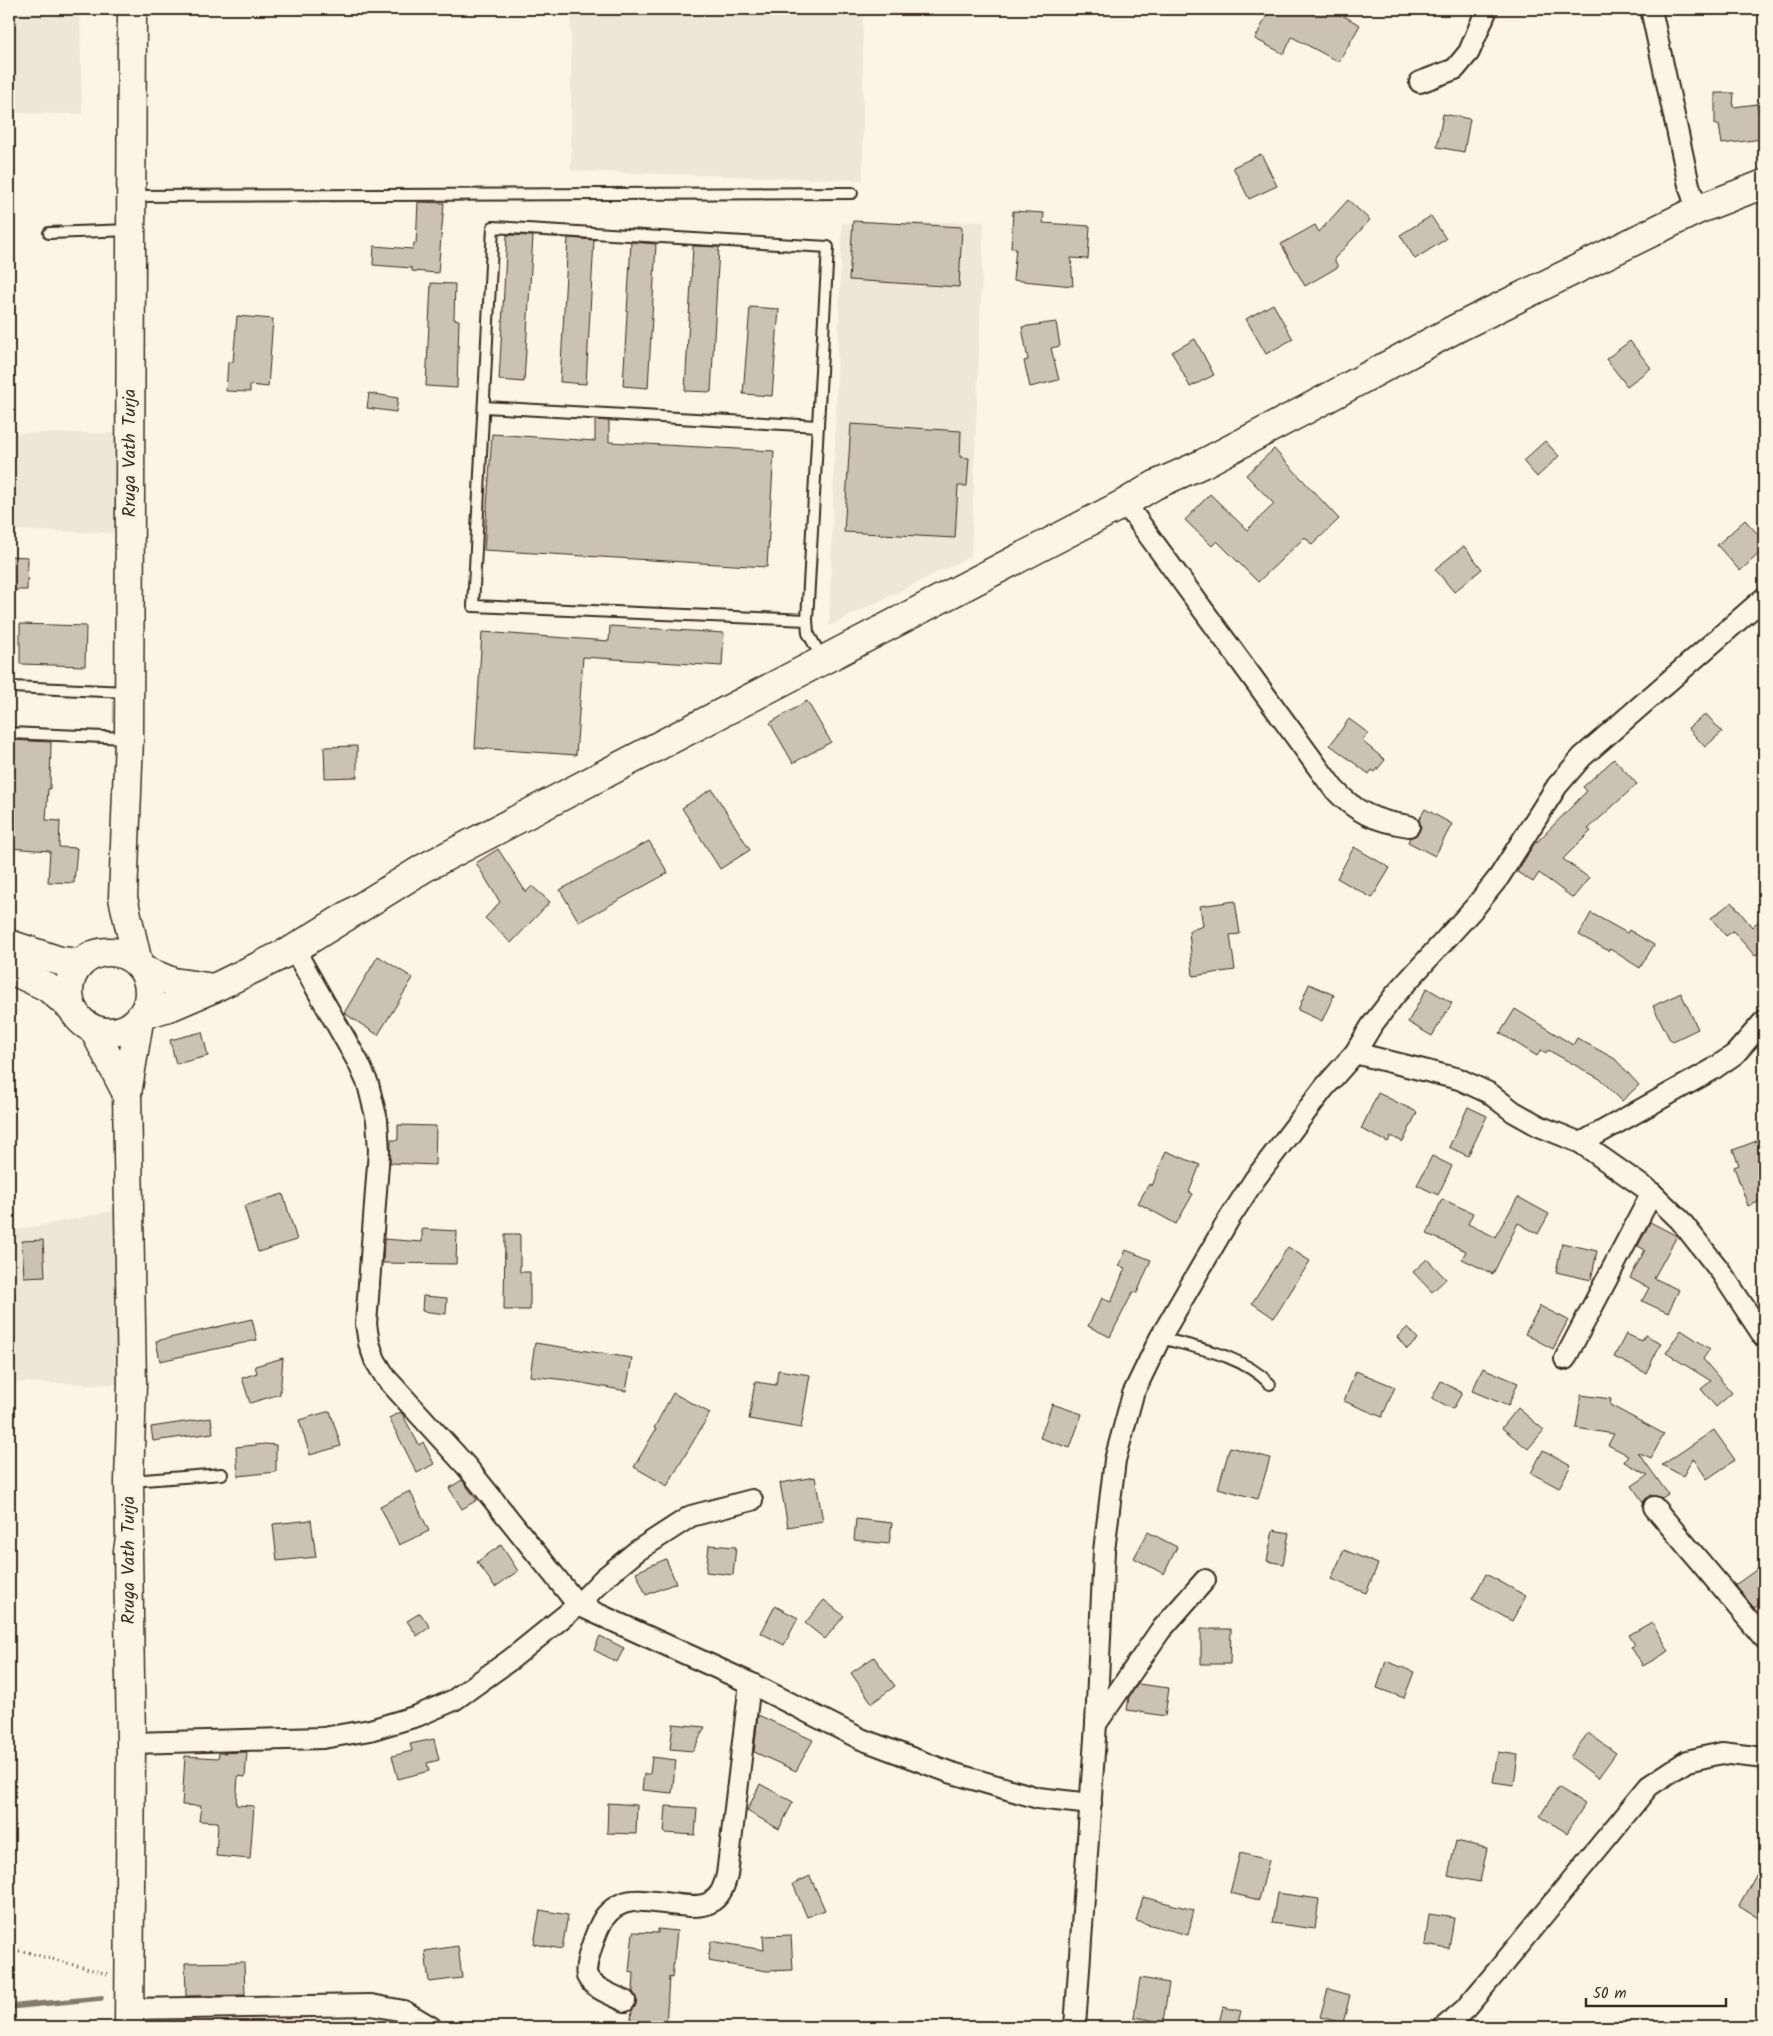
<svg xmlns="http://www.w3.org/2000/svg" width="1773" height="2036" font-family="Kalam,sans-serif">
<style>
.built{fill:#eee6d6}
.green{fill:#e0d8c8;stroke:#8e8173}
.lines{fill:none;stroke-linecap:round;stroke-linejoin:round}
.stream{stroke:#85796b;stroke-width:5.5}
.building{fill:#ccc2b3;stroke:#3b2a1e}
.lane-casing{stroke:#3b2a1e;stroke-width:14}
.street-casing{stroke:#3b2a1e;stroke-width:24}
.secondary-casing{stroke:#3b2a1e;stroke-width:31}
.path{stroke:#3b2a1e;stroke-width:3;stroke-dasharray:1 4;stroke-linecap:butt}
.lane{stroke:#fcf5e5;stroke-width:10}
.street{stroke:#fcf5e5;stroke-width:20}
.secondary{stroke:#fcf5e5;stroke-width:28}
.labels{text-anchor:middle;dominant-baseline:central;stroke-width:4;stroke-linejoin:round;paint-order:stroke}
.street-label{font-size:18px;fill:#3b2a1e;stroke:#fcf5e5}
</style>
<rect width="100%" height="100%" fill="#fcf5e5"/>
<filter id="ink" filterUnits="userSpaceOnUse"><feTurbulence type="fractalNoise" baseFrequency=".02" numOctaves="2"/><feDisplacementMap in="SourceGraphic" scale="10" xChannelSelector="R" yChannelSelector="G"/><feConvolveMatrix kernelMatrix="1 2 1 2 8 2 1 2 1" color-interpolation-filters="sRGB"/></filter>
<g filter="url(#ink)">
<g class="built">
<polygon points="9,9 80,9 82,114 9,113"/>
<polygon points="571,9 863,9 863,180 571,171"/>
<polygon points="984,222 971,556 829,626 842,223"/>
<polygon points="9,433 121,433 117,533 9,530"/>
<polygon points="119,1210 127,1385 9,1382 9,1245 12,1231"/>
</g>
<polygon class="green" points="9,1387 13,1387 14,1445 9,1444"/>
<g class="lines">
<polyline class="stream" points="9,2007 101,1998"/>
</g>
<g class="building">
<polygon points="1270,9 1331,9 1360,25 1339,62 1292,37 1284,54 1255,39"/>
<polygon points="1715,93 1734,93 1733,107 1757,104 1762,139 1722,144 1719,125 1715,125"/>
<polygon points="1443,114 1470,119 1464,152 1437,147"/>
<polygon points="1261,154 1277,186 1249,199 1233,167"/>
<polygon points="1348,200 1370,220 1334,259 1338,267 1305,286 1281,244 1315,225 1319,232"/>
<polygon points="418,202 444,203 438,273 412,271 412,268 373,265 374,246 413,249 414,243 416,244"/>
<polygon points="1013,211 1044,213 1043,223 1090,226 1088,259 1071,258 1073,286 1013,280 1016,248 1011,248"/>
<polygon points="1431,216 1446,239 1415,259 1400,235"/>
<polygon points="853,221 962,227 959,287 849,280"/>
<polygon points="507,235 533,236 524,382 499,380"/>
<polygon points="568,238 594,240 586,384 560,382"/>
<polygon points="631,242 656,244 648,388 623,386"/>
<polygon points="693,246 719,247 711,392 685,391"/>
<polygon points="431,283 455,284 454,319 459,320 457,388 426,386"/>
<polygon points="1273,304 1293,339 1266,354 1246,319"/>
<polygon points="750,307 779,309 772,396 743,394"/>
<polygon points="237,316 273,319 268,387 250,385 250,392 226,391 228,362 233,362"/>
<polygon points="1056,322 1060,346 1051,348 1059,380 1030,387 1024,361 1028,360 1022,327"/>
<polygon points="1195,339 1214,375 1190,387 1172,352"/>
<polygon points="1630,341 1651,368 1627,386 1606,359"/>
<polygon points="369,393 398,398 396,412 367,408"/>
<polygon points="595,420 609,421 609,442 774,451 767,567 484,550 492,434 595,441"/>
<polygon points="851,424 961,431 960,457 969,458 967,486 958,486 955,538 844,532"/>
<polygon points="1545,441 1559,456 1537,477 1523,461"/>
<polygon points="1274,449 1339,519 1312,545 1305,537 1258,582 1217,541 1212,546 1185,520 1210,494 1247,530 1274,504 1246,475"/>
<polygon points="1745,520 1764,541 1764,549 1740,571 1717,545"/>
<polygon points="1464,546 1482,569 1454,592 1435,569"/>
<polygon points="9,556 28,557 27,590 9,590"/>
<polygon points="20,624 86,626 85,666 20,664"/>
<polygon points="610,626 724,633 722,666 583,657 576,755 475,748 482,632 609,641"/>
<polygon points="807,701 831,742 793,763 770,723"/>
<polygon points="1706,714 1722,732 1705,747 1688,728"/>
<polygon points="1349,719 1368,733 1362,741 1385,760 1375,772 1372,770 1369,774 1330,745"/>
<polygon points="9,740 51,742 50,789 48,789 46,820 60,821 59,847 77,848 74,883 48,882 50,851 9,848"/>
<polygon points="357,746 357,777 325,778 324,747"/>
<polygon points="1614,759 1637,784 1588,829 1591,831 1563,859 1589,878 1573,898 1539,873 1533,882 1517,872 1536,841 1537,842 1587,791 1583,787"/>
<polygon points="712,789 750,850 720,869 682,808"/>
<polygon points="1425,809 1452,824 1435,856 1408,842 1410,837 1418,833 1421,827 1419,820"/>
<polygon points="649,841 668,873 579,922 560,890"/>
<polygon points="1354,847 1390,868 1372,898 1337,878"/>
<polygon points="498,849 526,892 532,886 550,902 511,943 485,918 500,902 476,863"/>
<polygon points="1235,901 1240,934 1230,935 1235,970 1193,976 1189,931 1203,926 1200,906"/>
<polygon points="1732,902 1752,927 1764,916 1764,948 1755,956 1733,931 1726,936 1711,918"/>
<polygon points="1591,913 1627,933 1629,930 1654,945 1640,968 1610,949 1609,951 1579,935"/>
<polygon points="378,956 413,978 378,1035 344,1013"/>
<polygon points="1309,984 1334,995 1322,1021 1298,1010"/>
<polygon points="1427,988 1452,1003 1432,1036 1408,1022"/>
<polygon points="1681,993 1698,1029 1671,1042 1653,1006"/>
<polygon points="1515,1009 1573,1045 1577,1038 1615,1059 1639,1085 1622,1101 1600,1079 1548,1050 1546,1053 1541,1050 1537,1056 1500,1033"/>
<polygon points="202,1032 208,1056 176,1064 170,1040"/>
<polygon points="1378,1093 1417,1112 1403,1142 1391,1136 1388,1142 1361,1129"/>
<polygon points="1468,1107 1487,1116 1468,1156 1449,1147"/>
<polygon points="398,1125 436,1126 435,1165 390,1163 391,1140 398,1140"/>
<polygon points="1759,1140 1764,1150 1764,1200 1748,1206 1734,1167 1739,1165 1733,1150"/>
<polygon points="1166,1151 1200,1165 1189,1192 1193,1194 1176,1224 1138,1203 1149,1184 1152,1186"/>
<polygon points="1432,1156 1452,1166 1438,1195 1417,1185"/>
<polygon points="283,1194 297,1240 258,1252 244,1206"/>
<polygon points="1518,1197 1549,1214 1538,1234 1518,1223 1493,1274 1462,1259 1466,1251 1427,1234 1442,1199 1473,1213 1468,1224 1495,1237"/>
<polygon points="1650,1222 1677,1236 1654,1278 1679,1290 1668,1313 1642,1301 1649,1288 1630,1278 1645,1250 1638,1246"/>
<polygon points="422,1229 457,1231 456,1264 383,1263 384,1239 422,1242"/>
<polygon points="505,1234 520,1234 520,1272 530,1272 530,1310 504,1310"/>
<polygon points="43,1240 45,1276 24,1277 22,1241"/>
<polygon points="1562,1243 1597,1251 1591,1280 1556,1272"/>
<polygon points="1288,1247 1310,1261 1274,1318 1252,1303"/>
<polygon points="1126,1250 1151,1260 1137,1293 1133,1292 1110,1337 1088,1326 1102,1298 1111,1302 1125,1268 1119,1266"/>
<polygon points="1427,1259 1446,1279 1432,1292 1413,1272"/>
<polygon points="423,1296 447,1298 446,1314 422,1311"/>
<polygon points="1540,1306 1568,1320 1553,1349 1525,1334"/>
<polygon points="252,1319 257,1340 160,1361 156,1341"/>
<polygon points="1408,1327 1418,1339 1407,1349 1397,1337"/>
<polygon points="1681,1330 1710,1349 1703,1359 1732,1393 1716,1407 1701,1389 1711,1381 1666,1353"/>
<polygon points="1626,1334 1642,1341 1645,1335 1661,1343 1646,1373 1614,1357"/>
<polygon points="535,1343 632,1358 626,1391 566,1380 530,1376"/>
<polygon points="283,1358 280,1394 250,1403 242,1378 257,1373 255,1366"/>
<polygon points="1483,1368 1518,1383 1508,1406 1472,1391"/>
<polygon points="778,1370 810,1375 801,1428 749,1419 755,1382 776,1385"/>
<polygon points="1356,1371 1395,1387 1382,1417 1344,1401"/>
<polygon points="1441,1381 1462,1393 1453,1409 1432,1398"/>
<polygon points="673,1393 710,1413 667,1486 634,1467 656,1429 654,1428"/>
<polygon points="1581,1395 1611,1399 1610,1405 1664,1434 1651,1458 1638,1452 1668,1494 1662,1498 1651,1495 1643,1502 1632,1486 1648,1475 1624,1462 1628,1455 1608,1445 1614,1434 1576,1428"/>
<polygon points="1052,1404 1082,1414 1070,1448 1040,1438"/>
<polygon points="1518,1408 1544,1430 1528,1449 1502,1428"/>
<polygon points="330,1411 341,1446 310,1455 299,1420"/>
<polygon points="401,1412 419,1445 423,1442 434,1464 417,1473 389,1418"/>
<polygon points="211,1418 213,1433 153,1441 151,1427"/>
<polygon points="1714,1430 1735,1460 1707,1479 1693,1458 1683,1476 1662,1465"/>
<polygon points="265,1444 276,1445 276,1472 238,1476 236,1447"/>
<polygon points="1230,1447 1270,1458 1258,1499 1218,1488"/>
<polygon points="1543,1450 1571,1465 1559,1488 1531,1473"/>
<polygon points="815,1477 823,1521 788,1527 780,1483"/>
<polygon points="462,1480 477,1500 462,1509 449,1488"/>
<polygon points="410,1491 429,1531 399,1545 380,1506"/>
<polygon points="856,1519 892,1523 889,1544 854,1540"/>
<polygon points="311,1520 316,1557 277,1561 273,1524"/>
<polygon points="1273,1530 1289,1533 1283,1564 1267,1561"/>
<polygon points="1148,1532 1177,1547 1164,1574 1134,1558"/>
<polygon points="501,1545 518,1571 495,1587 477,1562"/>
<polygon points="709,1545 736,1547 733,1575 706,1572"/>
<polygon points="1344,1550 1378,1564 1366,1593 1331,1579"/>
<polygon points="666,1559 676,1583 646,1595 636,1572"/>
<polygon points="1759,1568 1764,1576 1764,1601 1754,1608 1735,1585"/>
<polygon points="1486,1574 1526,1596 1512,1621 1472,1599"/>
<polygon points="824,1600 844,1616 825,1639 805,1623"/>
<polygon points="775,1606 798,1618 784,1645 761,1633"/>
<polygon points="420,1613 430,1627 417,1636 407,1621"/>
<polygon points="1652,1622 1669,1651 1643,1666 1631,1647 1635,1645 1629,1635"/>
<polygon points="1201,1629 1231,1629 1230,1664 1201,1664"/>
<polygon points="600,1636 624,1648 617,1662 594,1650"/>
<polygon points="874,1657 895,1686 872,1703 851,1673"/>
<polygon points="1386,1661 1414,1672 1404,1698 1377,1688"/>
<polygon points="1138,1684 1169,1688 1165,1716 1127,1710 1129,1697"/>
<polygon points="758,1715 813,1740 796,1771 754,1752"/>
<polygon points="673,1724 705,1727 693,1751 670,1749"/>
<polygon points="1588,1733 1616,1753 1598,1778 1570,1757"/>
<polygon points="434,1739 439,1760 427,1763 429,1771 398,1779 392,1756 412,1751 410,1744"/>
<polygon points="247,1752 245,1777 238,1776 236,1805 254,1806 250,1859 216,1856 218,1822 199,1821 201,1806 182,1805 185,1756 218,1758 219,1753"/>
<polygon points="1498,1752 1518,1755 1514,1785 1493,1782"/>
<polygon points="652,1757 676,1760 672,1793 642,1790 644,1774 650,1774"/>
<polygon points="760,1784 793,1802 779,1829 747,1811"/>
<polygon points="1558,1787 1585,1804 1567,1833 1540,1816"/>
<polygon points="608,1803 637,1805 636,1834 607,1833"/>
<polygon points="666,1806 697,1808 695,1835 664,1833"/>
<polygon points="1456,1841 1487,1848 1480,1882 1448,1876"/>
<polygon points="1240,1853 1269,1860 1259,1900 1230,1893"/>
<polygon points="1764,1861 1764,1920 1739,1906"/>
<polygon points="810,1876 825,1910 807,1917 793,1884"/>
<polygon points="1277,1893 1319,1899 1315,1929 1272,1923"/>
<polygon points="1143,1897 1194,1910 1188,1935 1136,1921"/>
<polygon points="540,1910 568,1915 562,1949 534,1944"/>
<polygon points="1429,1914 1454,1918 1449,1949 1425,1945"/>
<polygon points="658,1929 677,1931 672,1978 669,1977 666,2027 630,2027 632,2011 635,2006 637,2000 633,1992 634,1973 629,1972 633,1932 658,1933"/>
<polygon points="791,1935 793,1970 767,1971 708,1961 711,1941 764,1950 763,1936"/>
<polygon points="458,1946 462,1978 429,1982 425,1951"/>
<polygon points="244,1962 245,1995 186,1996 185,1963"/>
<polygon points="1140,1978 1169,1983 1163,2022 1134,2017"/>
<polygon points="1328,1989 1350,1995 1343,2023 1320,2017"/>
<polygon points="1223,2007 1241,2011 1237,2027 1218,2027"/>
</g>
<g class="lines">
<defs>
<g id="lane">
<polyline points="132,196 852,193"/>
<polyline points="49,233 130,230"/>
<polyline points="484,407 818,426"/>
<polyline points="807,620 473,606 493,227 828,247 807,620 808,633 823,660"/>
<polyline points="11,687 128,692"/>
<polyline points="9,733 128,738"/>
<path d="M1160,1338C1198,1348 1242,1355 1270,1384"/>
<polyline points="131,1481 222,1474"/>
</g>
<g id="street">
<polyline points="1651,9 1689,185 1697,210"/>
<polyline points="1420,82 1455,69 1469,52 1487,9"/>
<path d="M1125,503L1333,788C1356,813 1375,821 1409,826"/>
<polyline points="294,949 358,1062 368,1084 377,1120 379,1151 366,1324 369,1343 375,1360 386,1378 467,1467 578,1605 750,1683 861,1739 949,1772 1038,1798 1091,1804"/>
<polyline points="1355,1053 1459,1079 1489,1093 1514,1112 1539,1126 1581,1143 1652,1193 1680,1220 1721,1272 1764,1337"/>
<polyline points="1581,1143 1712,1070 1735,1054 1764,1021"/>
<polyline points="1565,1359 1652,1193"/>
<polyline points="1654,1507 1764,1638"/>
<polyline points="1096,1724 1160,1631 1205,1580"/>
<polyline points="131,1743 323,1738 370,1730 417,1716 454,1700 510,1660 578,1605 603,1579 637,1551 691,1516 752,1500"/>
<path d="M625,2001C613,1995 593,1989 587,1976C583,1965 598,1927 604,1918C611,1908 622,1902 633,1901C653,1898 691,1912 709,1903C721,1897 724,1886 727,1875L750,1683"/>
<polyline points="129,2009 371,2005 404,2011 431,2027"/>
<polyline points="1075,2027 1096,1724 1104,1551 1115,1460 1133,1394 1160,1338 1229,1219 1255,1179 1324,1088 1355,1053 1372,1025 1395,995 1475,907 1499,877 1557,786 1582,757 1764,598"/>
<polyline points="1444,2027 1465,2009 1498,1970 1649,1786 1687,1761 1722,1753 1764,1758"/>
</g>
<g id="secondary">
<polyline points="132,9 129,738 123,898 138,963"/>
<polyline points="9,944 60,961 80,963"/>
<circle cx="109" cy="992" r="40"/>
<polyline points="9,969 47,987 71,1007"/>
<polyline points="143,970 173,982 214,988"/>
<polyline points="142,1015 172,1006 214,988 294,949 424,868 1125,503 1155,485 1202,464 1307,409 1455,329 1697,210 1764,184"/>
<polyline points="94,1030 127,1094"/>
<polyline points="129,2027 131,1743 128,1551 130,1538 129,1482 132,1384 127,1094 139,1021"/>
</g>
</defs>
<use href="#lane" class="lane-casing"/>
<use href="#street" class="street-casing"/>
<use href="#secondary" class="secondary-casing"/>
<polyline class="path" points="9,1951 22,1951 108,1974"/>
<use href="#lane" class="lane"/>
<use href="#street" class="street"/>
<use href="#secondary" class="secondary"/>
</g>
</g>
<g class="labels">
<g class="street-label">
<text transform="translate(130 453) rotate(-90)">Rruga Vath Turja</text>
<text transform="translate(129 1560) rotate(-90)">Rruga Vath Turja</text>
</g>
</g>
<rect width="1773" height="2036" fill="none" stroke="#fcf5e5" stroke-width="30"/>
<rect x="15" y="15" width="1743" height="2006" fill="none" stroke="#3b2a1e" stroke-width="2" filter="url(#ink)"/>
<path d="M1586 1998v8h140v-8" fill="none" stroke="#3b2a1e" stroke-width="2.5"/>
<text x="1593" y="1998" font-size="15" fill="#3b2a1e" stroke="#fcf5e5" stroke-width="4" paint-order="stroke">50 m</text>
</svg>
